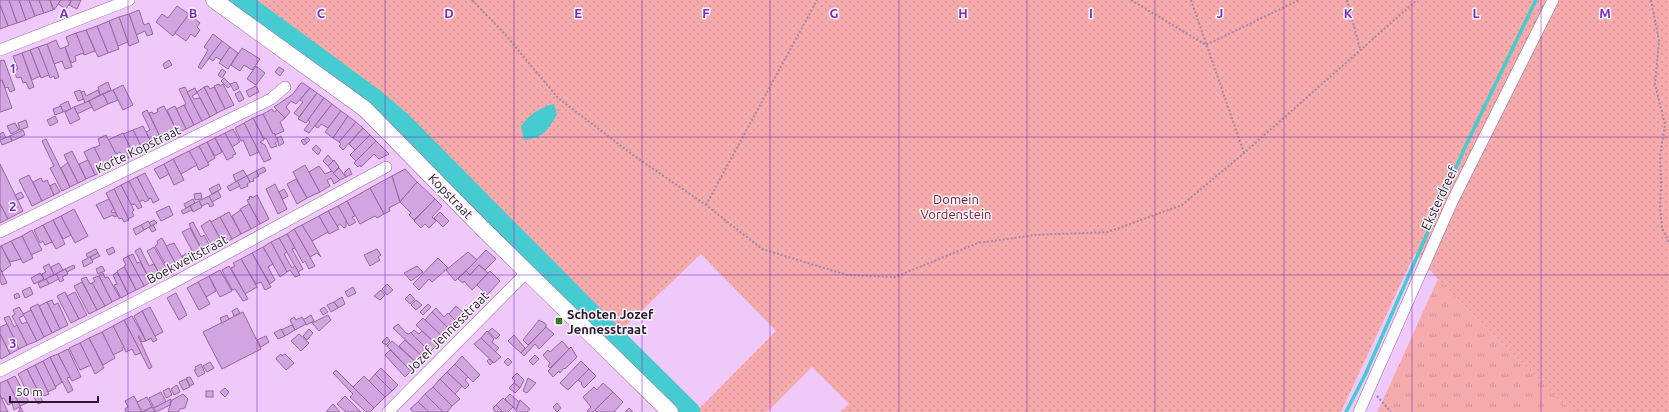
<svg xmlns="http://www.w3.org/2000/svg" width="1669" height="412" font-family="Ubuntu,sans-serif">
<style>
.grass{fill:url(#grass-tufts)}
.park{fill:url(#park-dots)}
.garden{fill:#f5abac}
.water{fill:#46cbd0}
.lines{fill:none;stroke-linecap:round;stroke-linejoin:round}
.stream{stroke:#46cbd0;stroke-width:3.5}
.river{stroke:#46cbd0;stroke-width:21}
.building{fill:#d3a5e0;stroke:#9468a0}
.minor-casing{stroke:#9569a1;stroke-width:12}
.secondary-casing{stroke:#9569a1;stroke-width:17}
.path{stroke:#a385ac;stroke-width:2;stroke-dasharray:2 2;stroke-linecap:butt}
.minor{stroke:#fff;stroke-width:11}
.secondary{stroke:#fff;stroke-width:16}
.grid{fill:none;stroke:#7b2cbf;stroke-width:1;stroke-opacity:0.55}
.poi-dot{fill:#387b1d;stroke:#fcf7fe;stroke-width:1.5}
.labels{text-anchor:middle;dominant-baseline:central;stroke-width:3;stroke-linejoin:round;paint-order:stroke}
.street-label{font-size:13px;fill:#29172e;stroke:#fcf7fe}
.park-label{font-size:13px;fill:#7e1727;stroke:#fcf7fe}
.poi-label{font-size:13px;font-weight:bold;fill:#29172e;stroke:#fcf7fe;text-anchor:start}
.grid-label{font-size:13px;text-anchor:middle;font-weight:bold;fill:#7b2cbf;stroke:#fcf7fe;stroke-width:3;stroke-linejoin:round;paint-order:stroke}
</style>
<defs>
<pattern id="grass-tufts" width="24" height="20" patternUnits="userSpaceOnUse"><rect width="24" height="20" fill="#f5abac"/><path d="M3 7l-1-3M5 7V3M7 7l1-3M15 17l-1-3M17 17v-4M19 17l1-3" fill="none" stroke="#d29294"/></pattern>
<pattern id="park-dots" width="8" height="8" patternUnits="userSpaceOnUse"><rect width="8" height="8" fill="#f5abac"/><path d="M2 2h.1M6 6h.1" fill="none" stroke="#d29294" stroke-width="1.8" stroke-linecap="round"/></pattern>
</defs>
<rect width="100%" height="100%" fill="#efc9fa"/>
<polygon class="grass" points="1438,279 1572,412 1394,412 1383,400"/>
<polygon class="park" points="244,0 1669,0 1669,412 1572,412 1438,279 1415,253 1341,412 840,412 849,404 812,367 767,412 698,412 697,411 776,331 701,254 616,335 379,100"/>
<polygon class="garden" points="1383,400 1394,412 1377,412"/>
<path class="water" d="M554,104L557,114C548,130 544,138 524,140L521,126C529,115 540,107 554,104Z"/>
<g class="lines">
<polyline class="stream" points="1346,412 1365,375 1466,145 1536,0"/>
<polyline class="river" points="239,0 374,99 402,123 602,325 690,412"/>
</g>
<g class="building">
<polygon points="0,0 9,0 17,23 8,26 0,5"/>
<polygon points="9,0 19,0 26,20 17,23"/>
<polygon points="19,0 29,0 35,16 26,20"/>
<polygon points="29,0 39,0 44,13 35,16"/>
<polygon points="39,0 50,0 53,10 44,13"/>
<polygon points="50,0 61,0 54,10"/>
<polygon points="61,0 70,0 71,1 66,9 58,4"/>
<polygon points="72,0 81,0 77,9 69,5"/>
<polygon points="0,5 8,26 0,29"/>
<polygon points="177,6 189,14 173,36 156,22 162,14 168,18"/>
<polygon points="139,10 144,25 149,23 153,34 147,36 145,31 136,35 129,14"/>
<polygon points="129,14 139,42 129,46 119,17"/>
<polygon points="189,14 200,23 197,27 200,30 195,37 191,34 186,41 175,33"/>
<polygon points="119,17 128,42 118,46 109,21"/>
<polygon points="109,21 119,49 108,53 97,26"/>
<polygon points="97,26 108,53 98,57 86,30"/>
<polygon points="86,30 95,51 84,55 76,33"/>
<polygon points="76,33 84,53 75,56 76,61 71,63 65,47 69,45 66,37"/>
<polygon points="213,34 222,41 201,69 198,67 208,50 204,47"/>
<polygon points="56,40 60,49 65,47 72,67 65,69 62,61 54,64 47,44"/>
<polygon points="222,41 230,47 221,60 216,57 213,61 209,58"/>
<polygon points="47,44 59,77 55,79 54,76 50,78 38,47"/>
<polygon points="38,47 49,75 41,78 30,50"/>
<polygon points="230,47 238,53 228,69 219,63"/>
<polygon points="242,48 260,59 252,70 244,65 240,71 231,65"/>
<polygon points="30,50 40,76 32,80 22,53"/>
<polygon points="22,53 34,87 29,89 26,82 23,83 21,77 17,78 13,70 18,69 13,56"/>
<polygon points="4,60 15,90 10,92 8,87 5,88 2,80 0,81 0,61"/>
<polygon points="169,60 172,65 165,69 163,64"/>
<polygon points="256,66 265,73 256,85 247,79"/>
<polygon points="279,67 284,70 280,76 275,72"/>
<polygon points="222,69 226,72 222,78 218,75"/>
<polygon points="224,78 231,85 228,88 221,81"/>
<polygon points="2,80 12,108 0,112 0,81"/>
<polygon points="108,82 111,90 100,95 98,87"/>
<polygon points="236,82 239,88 234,91 230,84"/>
<polygon points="301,83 303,83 310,88 296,104 291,101 286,107 290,112 285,118 274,107 293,94"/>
<polygon points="219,84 220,86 223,84 234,105 225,109 214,86"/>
<polygon points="123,85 133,105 123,110 113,90"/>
<polygon points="208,86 210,89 214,87 225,109 217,113 204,87"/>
<polygon points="256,86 259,92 249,97 246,91"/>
<polygon points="185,87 202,121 194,125 184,105 186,104 179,89"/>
<polygon points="204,87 217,113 210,117 197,92"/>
<polygon points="195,88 197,93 192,96 194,99 200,98 210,117 202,121 187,92"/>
<polygon points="310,88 317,93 299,117 294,113 303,102 300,100"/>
<polygon points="80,90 84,99 78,101 74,92"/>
<polygon points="98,90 100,95 85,103 81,92 84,91 86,96"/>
<polygon points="113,90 118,100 108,104 103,94"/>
<polygon points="240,91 244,99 239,102 235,94"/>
<polygon points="317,93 324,98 306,123 298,119"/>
<polygon points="103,94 108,104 94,111 89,101"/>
<polygon points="324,98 332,104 309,133 304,130 310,122 308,120"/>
<polygon points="68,101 71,109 63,112 60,105"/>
<polygon points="89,101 92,107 77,114 74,107"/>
<polygon points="332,104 341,111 328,128 321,124 318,128 315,126"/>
<polygon points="184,105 194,125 186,129 176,109"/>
<polygon points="61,106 63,112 55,115 53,109"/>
<polygon points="164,106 178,133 162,141 149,113 152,112 153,114 158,112 157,109"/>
<polygon points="175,106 186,129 178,133 167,110"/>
<polygon points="74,107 80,119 70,124 65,112"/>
<polygon points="272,109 274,112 277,110 285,118 280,122 284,131 275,135 274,133 273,134 263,114"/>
<polygon points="147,110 162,141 153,146 146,132 150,130 142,113"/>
<polygon points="341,111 348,116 333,138 325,132"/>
<polygon points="263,114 273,134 274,133 278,141 275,143 277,146 271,148 266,138 264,139 253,118"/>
<polygon points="55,116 58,122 50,126 47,120"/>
<polygon points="348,116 356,122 339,142 333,138"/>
<polygon points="253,118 264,140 260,142 265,145 271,159 264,162 244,123"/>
<polygon points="26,120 28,127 20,130 18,123"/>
<polygon points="356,122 363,128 343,150 339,146 341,144 339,142"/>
<polygon points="15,123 19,130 11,134 7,126"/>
<polygon points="244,123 259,152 250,156 243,140 241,141 235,128"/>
<polygon points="143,126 153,146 143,150 133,130"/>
<polygon points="363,128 370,135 355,150 349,144"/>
<polygon points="233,129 240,142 232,147 225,133"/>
<polygon points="23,130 25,135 12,141 10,136"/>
<polygon points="133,130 143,150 134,155 123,134"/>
<polygon points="3,132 6,138 0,140 0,134"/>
<polygon points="123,133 134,155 124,160 120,152 116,154 108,140"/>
<polygon points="225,133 236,154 233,155 233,157 227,160 215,138"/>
<polygon points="106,135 116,154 111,157 115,165 105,170 94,148 100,145 98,139"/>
<polygon points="370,135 376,141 356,161 350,155"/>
<polygon points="10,136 12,141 2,145 0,140"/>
<polygon points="281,136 284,143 279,146 277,138"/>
<polygon points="307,137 310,140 307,143 304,140"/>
<polygon points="215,138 222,152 215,156 207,142"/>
<polygon points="46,139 70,187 62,191 50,168 54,166 42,141"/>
<polygon points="303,139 307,143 304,145 301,141"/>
<polygon points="376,141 389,154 379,159 374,154 361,167 360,165 358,167 354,163"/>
<polygon points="207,142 215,158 207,163 199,146"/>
<polygon points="316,145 321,150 318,155 312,149"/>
<polygon points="199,146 209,165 199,170 189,151"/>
<polygon points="94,147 105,170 95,175 84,152"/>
<polygon points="72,151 86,179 78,183 64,155"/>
<polygon points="189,151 197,165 181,174 173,159"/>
<polygon points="328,155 333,161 328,166 323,161"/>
<polygon points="173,159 184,180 174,185 164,164"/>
<polygon points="88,160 95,175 86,179 79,164"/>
<polygon points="334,160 339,167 333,173 328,166"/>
<polygon points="67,163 68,163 78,183 70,187 61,168"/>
<polygon points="0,164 23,211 8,219 0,204"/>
<polygon points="164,164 169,174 160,179 154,169"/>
<polygon points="305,165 320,192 307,198 293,172"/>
<polygon points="319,166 325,174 332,171 340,180 334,184 331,178 327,180 330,186 320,192 309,172"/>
<polygon points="264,167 266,171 258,175 256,171"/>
<polygon points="339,168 346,177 340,180 333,173"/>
<polygon points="349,168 352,174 346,177 344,173"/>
<polygon points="405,169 417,182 400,202 392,176"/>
<polygon points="243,170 247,176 236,182 233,175"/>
<polygon points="256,171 259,176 253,179 254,181 250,182 247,176"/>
<polygon points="145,173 159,200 153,203 151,198 148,199 137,177"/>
<polygon points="29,175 42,201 32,206 19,180"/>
<polygon points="247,176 250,182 247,184 248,186 241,189 237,181"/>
<polygon points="392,176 400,202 389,208 390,211 384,214 370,188"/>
<polygon points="137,177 149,200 145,202 143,200 139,202 129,181"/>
<polygon points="41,178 43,182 47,180 54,195 42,201 33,182"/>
<polygon points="296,179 307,198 297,204 287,184"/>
<polygon points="129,181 142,207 138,209 135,204 131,205 121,185"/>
<polygon points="237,181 240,186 230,191 227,187"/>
<polygon points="417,182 435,199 414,220 409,215 411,213 400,202"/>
<polygon points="55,183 60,192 54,195 50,186"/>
<polygon points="219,184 221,189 212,194 209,189"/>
<polygon points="275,184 287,209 278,214 266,189"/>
<polygon points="121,185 134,210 132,212 134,216 128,219 114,189"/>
<polygon points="370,188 384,214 377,218 375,216 360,224 347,201"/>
<polygon points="114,189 129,220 124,222 122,218 119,219 106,193"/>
<polygon points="284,189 288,196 283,199 279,192"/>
<polygon points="218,191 221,197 212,202 209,196"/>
<polygon points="21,192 24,197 18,200 15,195"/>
<polygon points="201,193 202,199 195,200 194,194"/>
<polygon points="257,195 269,219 260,224 247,200 250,199 249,197 251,196 252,198"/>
<polygon points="209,196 214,205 210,207 208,203 202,206 199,201"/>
<polygon points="109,199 114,209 111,211 112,213 115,212 117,216 114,217 113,215 104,219 96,205"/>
<polygon points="193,199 195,203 186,208 184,204"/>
<polygon points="435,199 442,206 432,217 436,221 429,228 425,224 421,228 414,221"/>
<polygon points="199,201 202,207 193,212 190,206"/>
<polygon points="347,201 355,216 352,217 356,222 349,226 338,206"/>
<polygon points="0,204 8,219 0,223"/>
<polygon points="249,204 260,224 251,229 240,209"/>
<polygon points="169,206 173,215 161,221 156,212"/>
<polygon points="190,206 192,210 183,214 181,211"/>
<polygon points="338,206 346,220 346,227 344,228 340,224 337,226 328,211"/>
<polygon points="74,209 88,236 75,243 61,216"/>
<polygon points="241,210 251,229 241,234 232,216"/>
<polygon points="328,211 339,229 329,234 319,216"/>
<polygon points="229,212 241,234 232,239 220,217"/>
<polygon points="440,212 449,221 443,227 434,218"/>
<polygon points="61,216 71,235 63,239 53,220"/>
<polygon points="319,216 328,232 312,241 302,225"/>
<polygon points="220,217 232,239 223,244 211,222"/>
<polygon points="53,220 65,244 56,249 43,225"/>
<polygon points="154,220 157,223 151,226 149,223"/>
<polygon points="210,220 223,244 214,249 201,226"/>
<polygon points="148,221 151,226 144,230 141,225"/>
<polygon points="193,222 201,237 204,235 212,250 204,254 189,224"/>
<polygon points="43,225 52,242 45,245 43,241 40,243 34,230"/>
<polygon points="141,225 144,230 136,235 133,229"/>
<polygon points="153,225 156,230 152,232 149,227"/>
<polygon points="302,225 312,241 321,257 317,253 310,257 294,229"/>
<polygon points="190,228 204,254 196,258 182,232"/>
<polygon points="294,229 315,266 309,269 305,261 303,263 287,234"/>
<polygon points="32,230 42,250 31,255 22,236"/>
<polygon points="287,234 295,248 292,249 303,269 298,272 279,238"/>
<polygon points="22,236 33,258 23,263 11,241"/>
<polygon points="162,238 178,268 170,272 155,246 158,244 157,241"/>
<polygon points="279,238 287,252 284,254 292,268 295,266 300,275 295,277 290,270 287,272 271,242"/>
<polygon points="11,241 21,259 10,262 1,246"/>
<polygon points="271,242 287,272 280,277 263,247"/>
<polygon points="174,243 186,264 178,268 166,246"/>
<polygon points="0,246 1,246 11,265 2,272 0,268"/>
<polygon points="113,247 115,252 109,255 106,250"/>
<polygon points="154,247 169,273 161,277 147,251"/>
<polygon points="263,247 273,264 268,267 275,280 270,284 252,253"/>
<polygon points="140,248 149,266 154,264 161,277 151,282 135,251"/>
<polygon points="96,249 98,253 88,258 86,254"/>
<polygon points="377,249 381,255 378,257 380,260 370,266 364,255"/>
<polygon points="486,250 496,259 485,270 479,265 470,275 466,271"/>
<polygon points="190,251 194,259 186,264 182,256"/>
<polygon points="468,252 477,260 455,281 446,270"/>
<polygon points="98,253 100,256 92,260 90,257"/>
<polygon points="252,253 271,287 265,290 261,282 256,284 241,259"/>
<polygon points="133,254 137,263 140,262 151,282 144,286 128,256"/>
<polygon points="128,256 144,286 136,290 124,266 126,265 123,259"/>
<polygon points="90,257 93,262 84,267 82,261"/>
<polygon points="438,258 448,268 432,282 429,279 419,290 413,284"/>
<polygon points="241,259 257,287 245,294 231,268 235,266 233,263"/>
<polygon points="59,263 63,270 54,275 51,267"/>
<polygon points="49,264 54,275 44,280 42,274 46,272 43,267"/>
<polygon points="74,265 75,268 67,272 65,269"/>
<polygon points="479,265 488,273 472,290 464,281 463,283 458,279 466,271 470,275"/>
<polygon points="102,266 105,271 98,274 96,269"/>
<polygon points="229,266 248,299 243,301 235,289 232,290 222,270"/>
<polygon points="417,266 423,272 411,281 404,273"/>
<polygon points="124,267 136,290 128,294 117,271"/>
<polygon points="0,268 7,283 2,285 0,281"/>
<polygon points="65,269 68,274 62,277 64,280 60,282 56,274"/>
<polygon points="220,270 232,291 220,297 209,276"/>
<polygon points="490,271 500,281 487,295 477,285"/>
<polygon points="117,272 128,294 121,298 114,285 117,284 113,275"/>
<polygon points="40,273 44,279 34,284 31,278"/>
<polygon points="103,273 105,278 108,277 120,298 112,302 99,276"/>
<polygon points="56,274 59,279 49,284 46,279"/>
<polygon points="99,276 112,302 105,306 92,283 95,281 93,278"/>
<polygon points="209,276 216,291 206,297 198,282"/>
<polygon points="86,277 90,284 92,283 105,306 97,310 81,279"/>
<polygon points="46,279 49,284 40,288 38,283"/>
<polygon points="82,282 97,310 89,314 74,286"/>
<polygon points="198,282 210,304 199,310 187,288"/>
<polygon points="387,284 393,290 387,295 382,289"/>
<polygon points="30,287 33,294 25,298 22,291"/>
<polygon points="353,287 356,293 348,297 345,292"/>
<polygon points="381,290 385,295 380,300 374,296"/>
<polygon points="65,292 79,319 71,323 57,296"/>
<polygon points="75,292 87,315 79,319 67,296"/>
<polygon points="18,293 20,297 15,299 14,295"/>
<polygon points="176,293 187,315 179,320 167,298"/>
<polygon points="410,294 415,299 410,304 405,299"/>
<polygon points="342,297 345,304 338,308 334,302"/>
<polygon points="52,300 54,305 58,303 68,325 60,329 47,302"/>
<polygon points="416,300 422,305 416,310 411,305"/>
<polygon points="47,302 60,329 52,333 39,306"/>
<polygon points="334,302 338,308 331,312 327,305"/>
<polygon points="38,304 52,333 44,337 30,308"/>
<polygon points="428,304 431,307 423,315 420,312"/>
<polygon points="456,306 466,315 458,323 449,314"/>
<polygon points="19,307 24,315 19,318 22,324 27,322 37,341 27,345 12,316 15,314 13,310"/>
<polygon points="150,307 163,332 155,336 142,311"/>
<polygon points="324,307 328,312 323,315 320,310"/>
<polygon points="237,308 240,313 234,316 232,311"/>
<polygon points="436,308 444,317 448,313 458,323 451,331 432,312"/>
<polygon points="31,310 44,337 37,341 23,314"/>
<polygon points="142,311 157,340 153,342 151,338 146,341 134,316"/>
<polygon points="243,312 261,349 222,369 203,332"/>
<polygon points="432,312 451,331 444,338 425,320"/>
<polygon points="227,315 229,319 222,323 220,318"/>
<polygon points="311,315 314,321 306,325 303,320"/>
<polygon points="328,315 331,320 319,331 312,323"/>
<polygon points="9,316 14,327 17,325 27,345 19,349 4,318"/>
<polygon points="132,316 146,341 142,342 139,336 138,336 152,367 149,369 124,320"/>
<polygon points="294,317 296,320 302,317 306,324 295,330 290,320"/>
<polygon points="423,318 444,338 437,345 416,325"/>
<polygon points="124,320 141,353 135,355 132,349 126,352 113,326"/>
<polygon points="539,320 546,324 546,327 528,345 523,340"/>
<polygon points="7,324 19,349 10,354 0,334 0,327"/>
<polygon points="398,324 406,333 409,334 411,332 430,352 424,358 393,328"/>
<polygon points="292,325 295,330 285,336 281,330"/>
<polygon points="113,326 124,347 122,348 123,350 113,355 102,332"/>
<polygon points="546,327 554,334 539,349 535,344 524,356 521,353"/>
<polygon points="492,328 500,335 496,339 488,332"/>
<polygon points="281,329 285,336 278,339 274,333"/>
<polygon points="309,329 313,333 307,340 303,336"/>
<polygon points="414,330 419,334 422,331 437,345 430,352 411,333"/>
<polygon points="487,331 494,339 492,342 499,348 495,352 481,338"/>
<polygon points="102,332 115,358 103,365 89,338"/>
<polygon points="0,334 10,354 1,359 0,357"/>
<polygon points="299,334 309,343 301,351 291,341"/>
<polygon points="514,335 525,348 521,353 508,341"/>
<polygon points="266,336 269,342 261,347 257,340"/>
<polygon points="387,337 390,341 386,345 382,342"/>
<polygon points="89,338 104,368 95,374 80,343"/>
<polygon points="481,338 501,357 494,363 474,344"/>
<polygon points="405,340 424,358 418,364 399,346"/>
<polygon points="392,341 418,364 411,371 387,346"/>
<polygon points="562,341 569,349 550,368 548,366 550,363 543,355 548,350 550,352"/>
<polygon points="80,343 91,365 80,370 69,348"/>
<polygon points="571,347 577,357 565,369 564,368 560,373 559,371 553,377 548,371"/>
<polygon points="68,349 81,377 72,381 58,354"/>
<polygon points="390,350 411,371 405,377 385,355"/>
<polygon points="58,354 70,377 67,378 73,390 68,393 50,357"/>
<polygon points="281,354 282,356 285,354 294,363 286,370 276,359 277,357"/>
<polygon points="535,355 539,359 533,365 529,361"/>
<polygon points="462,356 480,375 473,382 455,364"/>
<polygon points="50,357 62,382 55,387 43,361"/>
<polygon points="508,358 512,362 508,366 504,362"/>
<polygon points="489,359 493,362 490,365 487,361"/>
<polygon points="43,361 56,388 48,392 35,365"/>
<polygon points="581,361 589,369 568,390 560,383"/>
<polygon points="210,362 214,368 207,372 203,366"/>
<polygon points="201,364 205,373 198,377 194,370 196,370 195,367"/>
<polygon points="455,364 468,377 465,380 469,385 465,389 447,372"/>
<polygon points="35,365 49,394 44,396 40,389 38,391 27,369"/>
<polygon points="381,368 398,385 392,391 375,374"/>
<polygon points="27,369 43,402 38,404 30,391 28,392 25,388 18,374"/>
<polygon points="589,369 596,376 584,388 581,384 582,383 578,380"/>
<polygon points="336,370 374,408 370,412 366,412 350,397 353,394 333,373"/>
<polygon points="447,372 462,386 455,394 440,379"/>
<polygon points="517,373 524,380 520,388 514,383 515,381 512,378"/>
<polygon points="375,374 392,391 385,397 369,381"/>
<polygon points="15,376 29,402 20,406 7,380"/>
<polygon points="364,376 385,397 374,408 353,387"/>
<polygon points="190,377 194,384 190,386 186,378"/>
<polygon points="528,378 536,383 527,393 523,391"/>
<polygon points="186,379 190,387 183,390 179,382"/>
<polygon points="440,379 460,399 452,406 433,387"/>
<polygon points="7,380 23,412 18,412 20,410 19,407 14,410 12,403 8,405 4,398 2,399 0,395 0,383"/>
<polygon points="514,383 520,388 515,393 509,388"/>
<polygon points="603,383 613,392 593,412 588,412 587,411 591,407 583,397 594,387 597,390"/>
<polygon points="177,385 180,392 174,395 171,389"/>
<polygon points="433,387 452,406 447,412 443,412 425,394"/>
<polygon points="169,388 172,395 166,398 163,391"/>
<polygon points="225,388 229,392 225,397 220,392"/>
<rect x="206" y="391" width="7" height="6"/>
<polygon points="161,392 166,402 154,408 149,398"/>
<polygon points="613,392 623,402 614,412 597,412 595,410"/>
<polygon points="183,394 188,399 185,408 180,409 178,412 168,412 172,400"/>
<polygon points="425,394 443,412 429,412 418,402"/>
<polygon points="510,394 519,402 516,410 505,399"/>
<polygon points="0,395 8,412 0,412"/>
<polygon points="134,396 142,412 126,412 125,409 128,407 125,401"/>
<polygon points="345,396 361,412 346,412 337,404"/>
<polygon points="147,397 152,407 142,412 137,402"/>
<polygon points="503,398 513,407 508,412 503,412 496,405"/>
<polygon points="171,399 170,405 156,412 154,408"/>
<polygon points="520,400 530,409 527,412 517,412 516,410"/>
<polygon points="418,402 429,412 414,412 410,409"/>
<polygon points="557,403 561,408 557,412 553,407"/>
<polygon points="333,404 340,412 326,412"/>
<polygon points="496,405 503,412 495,412 493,408"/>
<polygon points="152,407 155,412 143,412"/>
<polygon points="629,408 633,412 625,412"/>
</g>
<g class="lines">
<defs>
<g id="minor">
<polyline points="0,50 129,0"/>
<polyline points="0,232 271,99 285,87"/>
<polyline points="0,371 169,285 386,167"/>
<polyline points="388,412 527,272"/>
<polyline points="1359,412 1452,202 1553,0"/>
</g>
<polyline id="secondary" points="214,0 365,109 483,229 670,412"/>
</defs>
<use href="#minor" class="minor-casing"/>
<use href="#secondary" class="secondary-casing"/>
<g class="path">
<polyline points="472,0 504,33 558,98 633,155 706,205 762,249 847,275 895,277 978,243 1035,235 1108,232 1182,205 1244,153 1417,0"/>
<polyline points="1131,0 1206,45 1299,0"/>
<polyline points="1191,0 1244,153"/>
<polyline points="1347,0 1360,49"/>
<polyline points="1651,0 1659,41 1655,84 1665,125 1660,156 1661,184 1660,207 1662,228 1669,242"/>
<polyline points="706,205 817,0"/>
<polyline points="1377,396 1391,412"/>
</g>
<use href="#minor" class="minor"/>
<use href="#secondary" class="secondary"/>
</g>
<path class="grid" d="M128,0V412M257,0V412M385,0V412M514,0V412M642,0V412M770,0V412M899,0V412M1027,0V412M1155,0V412M1284,0V412M1412,0V412M1541,0V412M0,137H1669M0,275H1669"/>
<rect class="poi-dot" x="555" y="317" width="8" height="8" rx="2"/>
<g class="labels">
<g class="street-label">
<text transform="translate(138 149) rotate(-26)">Korte Kopstraat</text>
<text transform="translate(451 196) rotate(46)">Kopstraat</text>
<text transform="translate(1439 198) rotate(-65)">Eksterdreef</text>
<text transform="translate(187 259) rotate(-28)">Boekweitstraat</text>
<text transform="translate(447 332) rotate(-45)">Jozef Jennesstraat</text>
</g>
<g class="park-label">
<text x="956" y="199">Domein<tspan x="956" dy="15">Vordenstein</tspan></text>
</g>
<g class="poi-label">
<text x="567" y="314">Schoten Jozef<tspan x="567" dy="15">Jennesstraat</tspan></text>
</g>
</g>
<g class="grid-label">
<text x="64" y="18">A</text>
<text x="193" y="18">B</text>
<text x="321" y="18">C</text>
<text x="449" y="18">D</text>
<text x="578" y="18">E</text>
<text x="706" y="18">F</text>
<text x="834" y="18">G</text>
<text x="963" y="18">H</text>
<text x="1091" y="18">I</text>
<text x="1220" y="18">J</text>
<text x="1348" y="18">K</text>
<text x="1476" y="18">L</text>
<text x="1605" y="18">M</text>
<text x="13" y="73">1</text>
<text x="13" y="211">2</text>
<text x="13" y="348">3</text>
</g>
<path d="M10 396v6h88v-6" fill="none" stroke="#29172e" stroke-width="2"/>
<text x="16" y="396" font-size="12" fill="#29172e" stroke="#fcf7fe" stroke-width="3" paint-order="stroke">50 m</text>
</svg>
